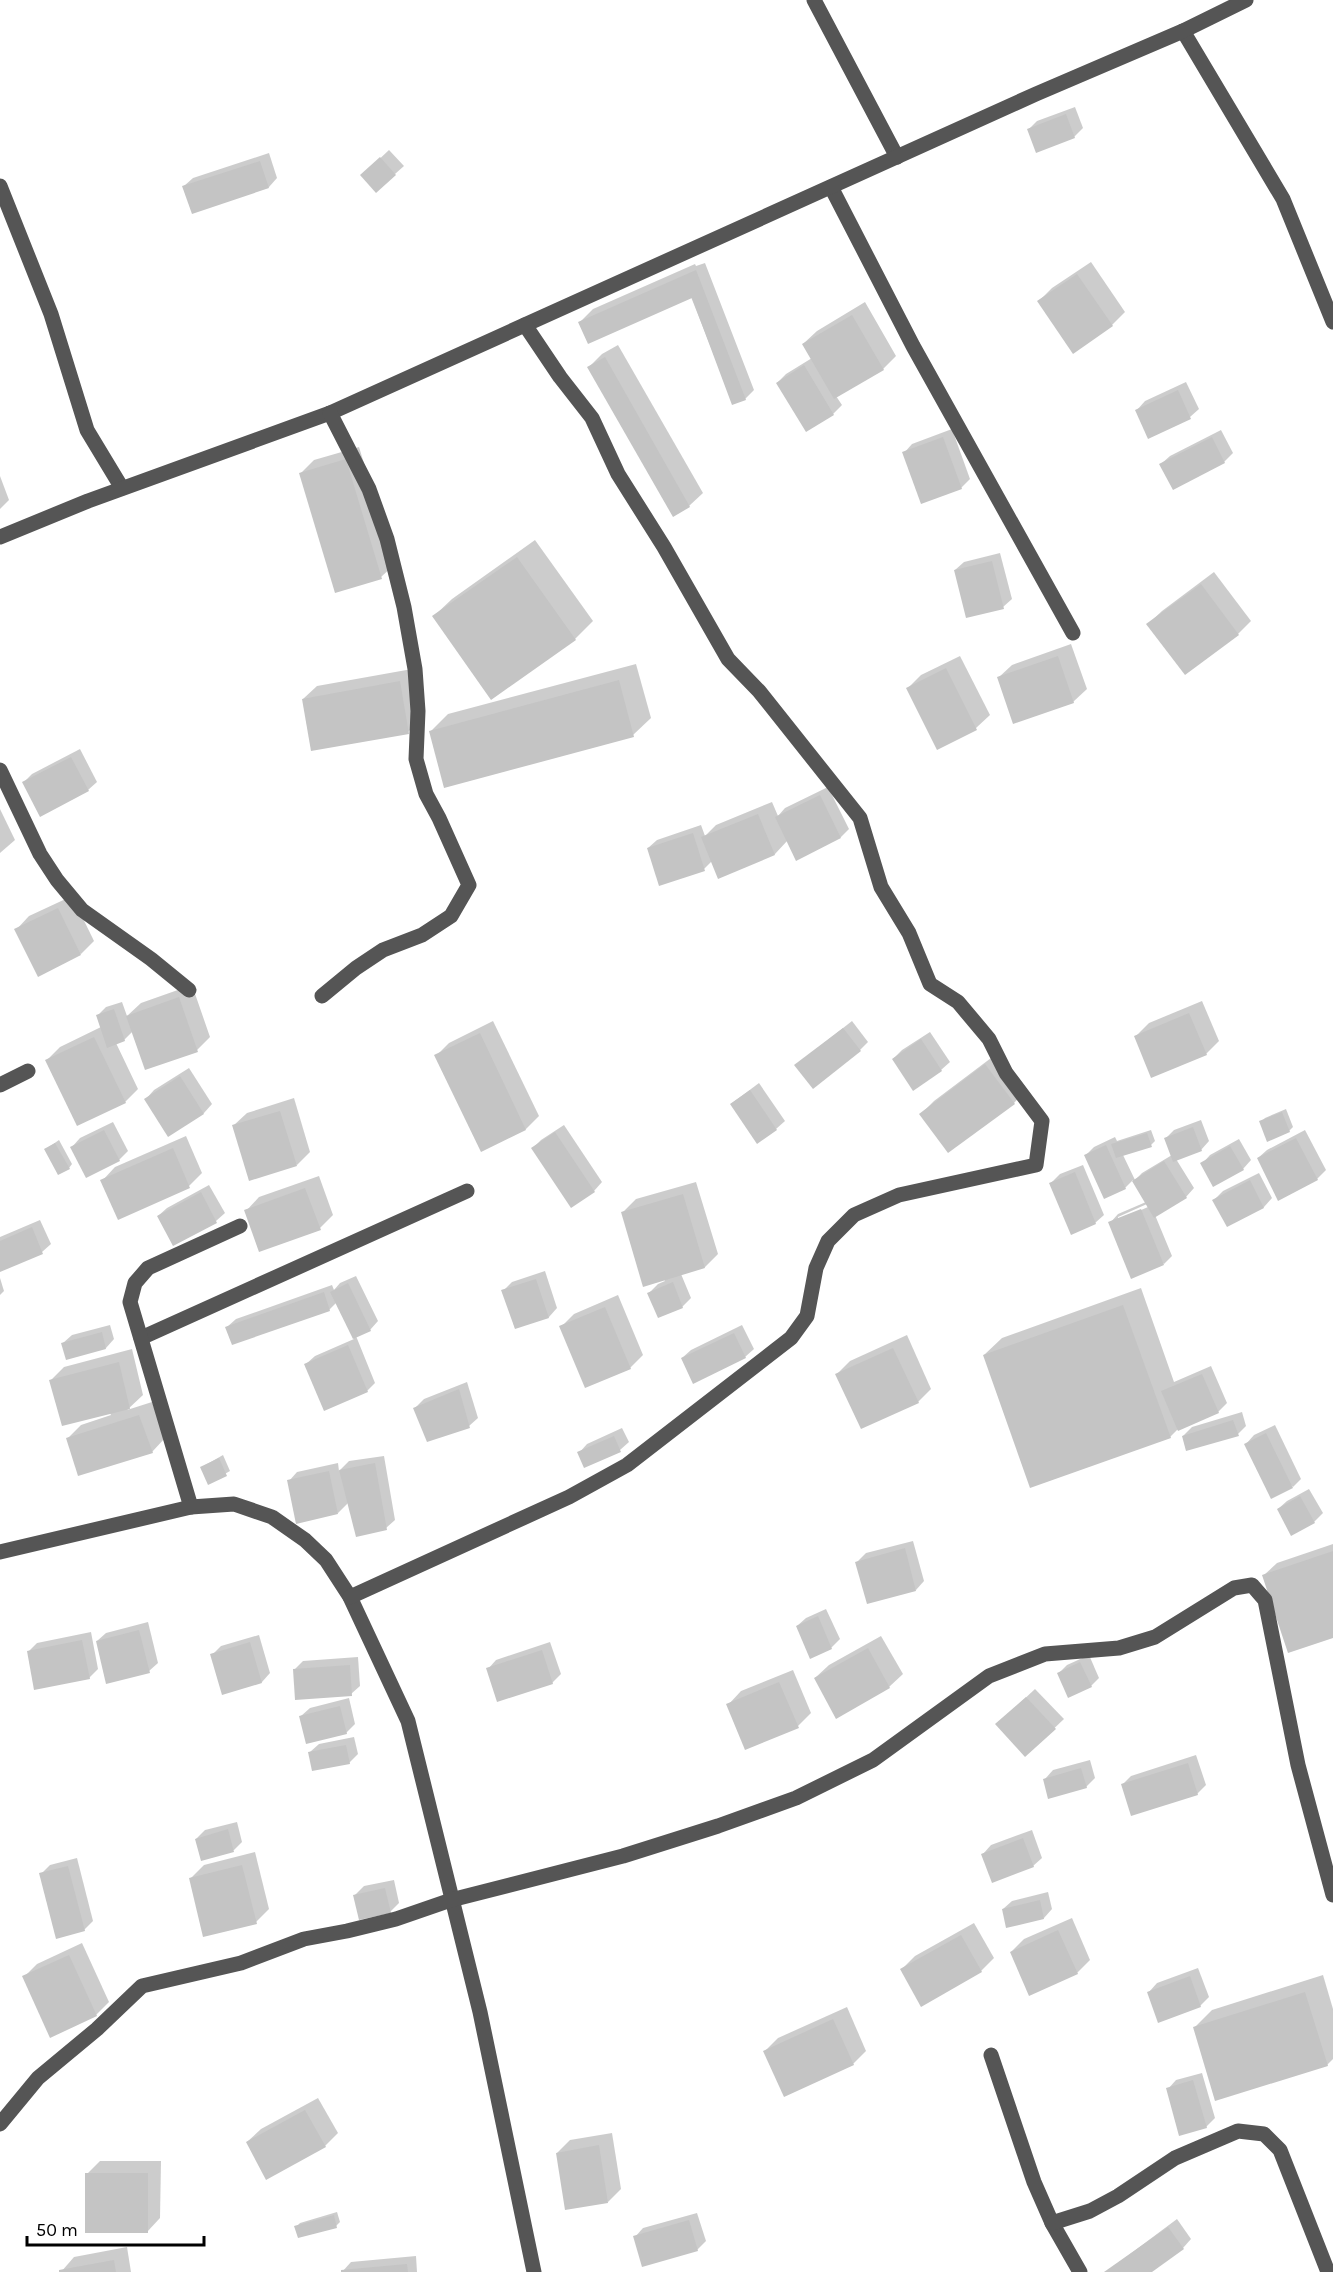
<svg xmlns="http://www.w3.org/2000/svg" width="1333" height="2272" font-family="Karla,sans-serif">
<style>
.shadow{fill:#0003;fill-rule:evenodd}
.building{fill:#c4c4c4}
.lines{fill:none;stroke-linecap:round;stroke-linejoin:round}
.minor{stroke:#555;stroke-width:15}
</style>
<rect width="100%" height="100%" fill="#fff"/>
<g class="shadow">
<polygon points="1075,107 1083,128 1074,137 1029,129 1037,121"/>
<polygon points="389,150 404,166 395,174 371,167"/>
<polygon points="269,153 277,178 269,187 184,186 193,178"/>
<polygon points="1091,262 1125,312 1112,325 1039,301 1052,288"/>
<polygon points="705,263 754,390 745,399 733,403 691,297 580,322 593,309 695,264 696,266"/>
<polygon points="865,302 896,356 883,369 836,396 842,405 833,414 777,383 786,374 812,358 803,344 817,331"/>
<polygon points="618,345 703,493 689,506 673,515 589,367 602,354"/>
<polygon points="1186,382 1199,409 1190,417 1149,437 1137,410 1145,401"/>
<polygon points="952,429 970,479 961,488 904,453 912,444"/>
<polygon points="1221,430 1233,453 1224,462 1161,464 1170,456"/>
<polygon points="359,447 395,564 381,577 300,474 314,460"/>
<polygon points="0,476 9,500 0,509"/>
<polygon points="535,540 593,621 575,639 492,698 434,616 452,599"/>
<polygon points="1000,553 1012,599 1003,607 955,570 964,562"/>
<polygon points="1214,572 1251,621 1238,634 1148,624 1162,611"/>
<polygon points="1071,644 1087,689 1073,702 998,678 1012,665"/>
<polygon points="960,656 990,715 976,728 938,748 908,688 921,675"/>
<polygon points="636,664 651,718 633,735 430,732 448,714"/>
<polygon points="412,669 421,719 408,732 303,699 317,686"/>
<polygon points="80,749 97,782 88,790 24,782 32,774"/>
<polygon points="828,787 849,829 841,837 788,840 775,854 719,877 712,861 704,869 648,848 657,840 701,825 705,836 716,825 772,802 778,816 785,808"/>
<polygon points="0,809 15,840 0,853"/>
<polygon points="72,896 94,941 81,954 16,930 29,916"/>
<polygon points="192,985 210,1037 197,1050 133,1031 124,1040 116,1043 138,1089 125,1102 47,1060 60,1047 101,1027 97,1016 106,1007 122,1002 127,1016 141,1003"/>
<polygon points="1202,1001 1219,1041 1206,1054 1136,1036 1149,1023"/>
<polygon points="493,1021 539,1116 526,1129 482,1150 436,1056 449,1043"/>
<polygon points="852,1021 868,1042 860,1050 796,1065"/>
<polygon points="930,1032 950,1062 941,1070 914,1089 893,1059 902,1050"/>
<polygon points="999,1052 1027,1089 1014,1103 949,1151 921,1114 934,1101"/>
<polygon points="189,1068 212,1104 204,1113 168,1135 146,1099 154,1090"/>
<polygon points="759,1083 785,1121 776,1129 731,1104"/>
<polygon points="294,1098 310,1152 297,1165 233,1126 247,1113"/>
<polygon points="1286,1109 1293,1127 1289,1131 1261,1122 1265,1118"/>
<path d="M1201,1120L1209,1141L1201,1150L1176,1159L1194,1188L1186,1197L1155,1215L1172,1256L1164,1264L1110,1223L1118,1214L1146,1202L1133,1180L1125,1188L1105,1197L1086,1155L1094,1147L1115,1137L1117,1141L1151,1130L1155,1141L1151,1145L1123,1155L1135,1180L1142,1173L1172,1155L1165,1139L1174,1130ZM1147,1204L1148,1207L1118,1220V1217Z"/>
<polygon points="113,1122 128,1151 119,1160 72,1147 80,1138"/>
<polygon points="564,1125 602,1182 594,1191 533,1148 541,1140"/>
<polygon points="1305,1130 1326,1170 1317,1179 1258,1158 1267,1150"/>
<polygon points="186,1136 202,1173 189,1186 102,1181 115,1167"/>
<polygon points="1239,1139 1251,1160 1243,1169 1202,1164 1210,1155"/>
<polygon points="59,1140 72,1164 69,1168 46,1149"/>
<polygon points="1083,1165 1104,1215 1095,1223 1051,1183 1060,1174"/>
<polygon points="1259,1173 1272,1198 1264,1207 1227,1225 1214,1200 1223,1191"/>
<polygon points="319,1176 333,1215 320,1228 246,1211 259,1197"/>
<polygon points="696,1182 718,1254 705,1267 681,1274 691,1298 682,1307 649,1293 658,1284 665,1281 622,1213 636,1199"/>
<polygon points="209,1185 225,1213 216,1221 158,1216 167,1208"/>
<polygon points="40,1220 51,1244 42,1252 0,1270 0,1237"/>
<polygon points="545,1271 557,1308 549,1317 515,1328 503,1291 512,1282"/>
<polygon points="356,1276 378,1321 370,1330 356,1336 375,1383 367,1391 306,1364 315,1356 354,1339 337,1302 329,1310 227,1327 236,1319 332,1285 334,1290 340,1283"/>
<polygon points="0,1278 4,1291 0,1295"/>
<polygon points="1141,1288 1174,1382 1211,1366 1227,1403 1218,1412 1177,1430 1170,1437 984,1355 1002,1338"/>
<polygon points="618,1295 643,1355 630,1368 561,1327 574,1314"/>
<polygon points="110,1325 114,1339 106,1348 63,1343 72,1335"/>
<polygon points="742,1325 754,1349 745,1357 682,1358 691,1350"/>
<polygon points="907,1335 931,1389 918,1402 837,1374 850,1361"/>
<polygon points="132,1349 143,1395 127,1410 152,1402 165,1438 152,1452 68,1438 81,1425 111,1415 110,1413 51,1380 64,1367"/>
<polygon points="467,1382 478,1418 469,1426 415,1408 424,1399"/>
<polygon points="1242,1412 1246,1426 1238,1434 1183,1436 1192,1427"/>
<polygon points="1275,1425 1301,1479 1293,1487 1246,1444 1254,1435"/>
<polygon points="622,1428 629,1442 620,1450 579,1453 587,1444"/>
<polygon points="223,1455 230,1471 209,1483 202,1467"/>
<polygon points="384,1456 395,1520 386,1528 349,1502 338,1513 289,1481 297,1472 338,1463 339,1471 349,1461"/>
<polygon points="1309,1489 1323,1513 1314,1522 1278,1509 1287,1501"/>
<polygon points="913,1541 924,1581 916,1590 857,1562 866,1553"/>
<polygon points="1333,1544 1333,1637 1263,1576 1277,1563"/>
<polygon points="826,1609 840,1639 831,1648 797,1626 806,1618"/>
<polygon points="148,1622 158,1663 149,1671 97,1641 106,1633"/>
<polygon points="91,1632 98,1669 89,1678 28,1652 37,1643"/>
<polygon points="259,1635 270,1673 262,1682 224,1693 212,1655 221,1646"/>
<polygon points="881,1636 903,1674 889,1687 815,1678 829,1665"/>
<polygon points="550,1642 561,1674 552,1683 488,1669 496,1660"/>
<polygon points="1089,1655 1099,1678 1091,1686 1059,1673 1067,1665"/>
<polygon points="358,1657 360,1686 351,1694 294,1670 303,1661"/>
<polygon points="793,1670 811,1713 798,1726 728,1705 741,1691"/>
<polygon points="1035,1689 1064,1719 1026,1755 1006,1716"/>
<polygon points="349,1698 355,1724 346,1733 301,1716 310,1708"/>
<polygon points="354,1737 358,1754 349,1763 310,1752 319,1744"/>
<polygon points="1196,1755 1206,1785 1197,1794 1123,1784 1131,1776"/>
<polygon points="1090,1760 1095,1778 1086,1787 1045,1779 1053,1770"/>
<polygon points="237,1822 242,1842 234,1850 202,1859 196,1839 205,1830"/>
<polygon points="1032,1830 1042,1858 1033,1866 983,1854 991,1845"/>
<polygon points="255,1852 269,1909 256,1922 190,1879 204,1865"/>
<polygon points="77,1858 93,1921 84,1930 41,1874 50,1865"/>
<polygon points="394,1880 399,1903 390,1912 355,1895 364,1886"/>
<polygon points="1048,1892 1052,1909 1044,1918 1003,1909 1012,1901"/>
<polygon points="1072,1918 1090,1960 1077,1973 1011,1952 1024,1939"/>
<polygon points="974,1923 994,1958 981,1971 901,1970 915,1956"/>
<polygon points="82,1943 109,2002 96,2015 24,1977 37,1964"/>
<polygon points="1198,1968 1209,1997 1200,2006 1149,1992 1157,1983"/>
<polygon points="1323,1975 1333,2009 1333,2059 1327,2065 1195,2027 1212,2010"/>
<polygon points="847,2007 866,2051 853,2064 765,2051 778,2038"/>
<polygon points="1202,2073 1215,2118 1206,2127 1168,2089 1176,2080"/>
<polygon points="318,2098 338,2133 325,2146 247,2142 261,2129"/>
<polygon points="612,2133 621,2189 608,2202 557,2153 570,2140"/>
<polygon points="100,2161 161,2161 160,2218 147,2232 87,2174"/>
<polygon points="337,2212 340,2222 336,2226 296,2227 300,2223"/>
<polygon points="697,2213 706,2241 697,2250 635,2237 643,2228"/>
<polygon points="1177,2219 1191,2239 1183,2248 1149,2272 1106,2272"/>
<polygon points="127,2247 131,2272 61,2272 74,2257"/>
<polygon points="416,2256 417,2272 342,2272 351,2262"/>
</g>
<g class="building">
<polygon points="1066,114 1075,138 1036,153 1027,129"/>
<polygon points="380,157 396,175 376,193 360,175"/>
<polygon points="260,161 269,188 192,214 182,186"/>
<polygon points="696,270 746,400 732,405 692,298 588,344 578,322"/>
<polygon points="1077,274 1113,326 1073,354 1037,301"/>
<polygon points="852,315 884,370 834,399 802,344"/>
<polygon points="605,357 690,507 673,517 587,367"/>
<polygon points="804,365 834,415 806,432 776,383"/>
<polygon points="1178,390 1191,419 1148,439 1135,410"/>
<polygon points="943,437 962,489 921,504 902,452"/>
<polygon points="1212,437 1225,463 1173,490 1159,464"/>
<polygon points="346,459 382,579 335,593 299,473"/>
<polygon points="517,557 576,640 491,700 432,616"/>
<polygon points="992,561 1004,609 966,618 954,570"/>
<polygon points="1201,584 1239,635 1185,675 1146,624"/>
<polygon points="1058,656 1074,703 1013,724 997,677"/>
<polygon points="946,668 977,730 937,750 906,688"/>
<polygon points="619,680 634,737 444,788 429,731"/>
<polygon points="400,681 409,734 311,751 302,699"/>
<polygon points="71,757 89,791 40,817 22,782"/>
<polygon points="820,795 841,838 796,861 775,817"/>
<polygon points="758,814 775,855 718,879 701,837"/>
<polygon points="693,833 705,871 659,886 647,848"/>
<polygon points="58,908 81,955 38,977 14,929"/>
<polygon points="179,997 198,1052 145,1070 126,1016"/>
<polygon points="114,1009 125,1041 107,1048 96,1015"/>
<polygon points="1189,1013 1207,1055 1151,1078 1134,1036"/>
<polygon points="843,1028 861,1051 813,1089 794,1065"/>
<polygon points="480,1033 526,1130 481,1152 434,1055"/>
<polygon points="94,1037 126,1103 77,1126 45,1060"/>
<polygon points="921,1039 942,1071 913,1091 892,1059"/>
<polygon points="985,1064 1015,1104 948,1153 919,1114"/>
<polygon points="180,1076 204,1114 168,1137 144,1099"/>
<polygon points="750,1090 777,1130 757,1144 730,1104"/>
<polygon points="280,1111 297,1166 249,1181 232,1125"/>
<polygon points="1282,1112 1290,1132 1267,1142 1259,1121"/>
<polygon points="1193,1127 1202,1151 1173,1162 1164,1138"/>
<polygon points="104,1130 120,1161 86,1178 70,1147"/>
<polygon points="555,1132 595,1192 571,1208 531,1148"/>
<polygon points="1147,1133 1152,1147 1116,1158 1111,1144"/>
<polygon points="1296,1138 1318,1180 1278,1201 1257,1158"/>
<polygon points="55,1143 70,1169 58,1175 44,1149"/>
<polygon points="1106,1145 1126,1189 1104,1199 1084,1155"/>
<polygon points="1230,1146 1244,1170 1213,1187 1200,1163"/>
<polygon points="173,1148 190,1188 118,1220 100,1180"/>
<polygon points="1164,1161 1187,1198 1154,1218 1132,1181"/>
<polygon points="1075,1172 1096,1224 1071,1235 1049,1183"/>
<polygon points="1250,1180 1264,1208 1227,1227 1212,1200"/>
<polygon points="305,1188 321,1230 259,1252 244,1210"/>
<polygon points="201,1192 217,1223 173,1246 157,1216"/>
<polygon points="683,1194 705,1268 643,1287 621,1212"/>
<polygon points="1141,1209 1164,1265 1131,1279 1108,1222"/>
<polygon points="32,1227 43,1254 0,1272 0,1241"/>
<polygon points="536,1279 549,1318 515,1329 501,1290"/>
<polygon points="673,1282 683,1308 658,1318 647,1293"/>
<polygon points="348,1283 371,1331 353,1339 330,1292"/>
<polygon points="324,1292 330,1311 232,1345 225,1327"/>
<polygon points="1123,1305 1171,1438 1030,1488 983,1355"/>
<polygon points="605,1307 631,1369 585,1388 559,1326"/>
<polygon points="102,1332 106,1349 66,1360 61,1343"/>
<polygon points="734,1333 746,1358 693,1384 681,1358"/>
<polygon points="348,1345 368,1392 324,1411 304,1364"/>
<polygon points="893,1348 919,1403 861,1429 835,1374"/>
<polygon points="119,1362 130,1409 62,1426 49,1380"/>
<polygon points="1202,1374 1219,1413 1178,1431 1161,1391"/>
<polygon points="459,1389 470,1428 427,1442 413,1408"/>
<polygon points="139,1415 153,1453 78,1476 66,1438"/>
<polygon points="1233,1420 1239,1436 1186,1451 1182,1436"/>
<polygon points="1266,1433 1293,1488 1271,1499 1244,1444"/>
<polygon points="614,1436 621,1452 584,1468 577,1452"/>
<polygon points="219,1458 227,1476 208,1485 200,1467"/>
<polygon points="375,1463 387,1530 356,1537 339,1470"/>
<polygon points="329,1471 338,1514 296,1524 287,1480"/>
<polygon points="1300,1496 1315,1523 1291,1536 1277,1509"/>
<polygon points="905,1548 916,1591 867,1604 855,1562"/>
<polygon points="1333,1551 1333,1638 1288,1653 1262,1575"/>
<polygon points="818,1616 832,1649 810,1659 796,1626"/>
<polygon points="139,1630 150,1673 106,1684 96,1641"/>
<polygon points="82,1640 90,1679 34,1690 27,1651"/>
<polygon points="250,1642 262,1683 222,1695 210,1654"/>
<polygon points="868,1648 890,1688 836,1719 814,1678"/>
<polygon points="542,1650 553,1684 497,1702 486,1668"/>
<polygon points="1080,1662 1092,1687 1068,1698 1057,1673"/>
<polygon points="350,1665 352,1696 295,1700 293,1669"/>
<polygon points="779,1682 799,1728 745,1750 726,1704"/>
<polygon points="1026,1697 1056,1729 1025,1757 995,1724"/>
<polygon points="340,1706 347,1734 306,1744 299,1716"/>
<polygon points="346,1745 350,1764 312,1771 308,1752"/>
<polygon points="1188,1763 1198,1795 1131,1816 1121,1784"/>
<polygon points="1081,1768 1087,1788 1048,1799 1043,1779"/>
<polygon points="228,1829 234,1852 201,1861 195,1839"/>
<polygon points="1023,1838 1034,1867 992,1883 981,1854"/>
<polygon points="242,1865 257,1924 203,1937 189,1878"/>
<polygon points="68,1866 85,1931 56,1939 39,1873"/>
<polygon points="385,1888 391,1913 359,1920 353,1895"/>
<polygon points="1040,1900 1044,1919 1006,1928 1002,1909"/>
<polygon points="1058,1930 1078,1974 1029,1996 1010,1952"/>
<polygon points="961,1935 982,1972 921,2007 900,1969"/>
<polygon points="69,1955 97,2016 50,2038 22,1976"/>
<polygon points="1190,1976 1201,2007 1158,2023 1147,1992"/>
<polygon points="1305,1992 1328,2066 1215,2101 1193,2027"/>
<polygon points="833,2019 854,2065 784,2097 763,2051"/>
<polygon points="1193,2080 1207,2128 1179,2136 1166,2088"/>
<polygon points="305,2110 326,2147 266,2180 246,2142"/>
<polygon points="599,2145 608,2203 565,2210 556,2153"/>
<rect x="85" y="2173" width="63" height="60"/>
<polygon points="334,2215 337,2228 298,2238 294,2226"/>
<polygon points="689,2220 698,2251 642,2267 633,2236"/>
<polygon points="1168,2227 1184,2249 1152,2272 1104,2272"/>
<polygon points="114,2260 116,2272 59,2272 59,2270"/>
<polygon points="407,2264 408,2272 341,2272 341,2270"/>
</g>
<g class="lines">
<g class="minor">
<polyline points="814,0 897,157"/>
<polyline points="1183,31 1283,199 1333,322"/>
<polyline points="0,186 51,314 87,430 122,488"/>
<polyline points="831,187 913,346 1073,633"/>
<polyline points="0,537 88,501 330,413 1036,94 1183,31 1246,0"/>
<polyline points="0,770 40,854 57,880 82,910 151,959 189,990"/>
<polyline points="322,996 356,968 383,950 422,935 451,916 469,885 439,818 426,794 416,759 418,711 415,669 404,607 387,539 369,489 330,413"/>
<polyline points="0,1085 28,1071"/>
<polyline points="141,1338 467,1191"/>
<polyline points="191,1507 130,1302 135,1283 148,1268 240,1226"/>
<polyline points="0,1552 191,1507 234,1504 272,1517 305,1540 326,1560 350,1597 408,1721 480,2012 534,2272"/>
<polyline points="350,1597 569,1497 627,1465 791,1338 807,1316 816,1268 828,1241 854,1215 899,1195 1036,1165 1042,1121 1006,1073 989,1039 958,1002 930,984 909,933 881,887 860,818 759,691 728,659 664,547 618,474 592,418 560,377 525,325"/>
<polyline points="991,2055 1034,2182 1052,2223 1080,2272"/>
<polyline points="0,2124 38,2078 97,2029 142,1986 241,1963 304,1939 347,1931 396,1919 451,1900 623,1856 718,1826 796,1798 873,1760 989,1676 1045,1654 1119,1648 1155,1637 1234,1588 1252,1585 1265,1600 1298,1765 1333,1895"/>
<polyline points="1052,2223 1090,2211 1118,2196 1175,2158 1238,2131 1264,2134 1280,2150 1328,2272"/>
</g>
</g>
<path d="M27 2236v9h177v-9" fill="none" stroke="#000000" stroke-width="3"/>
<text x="36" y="2236" font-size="18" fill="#000000" stroke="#ffffff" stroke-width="4.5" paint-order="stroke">50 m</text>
</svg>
